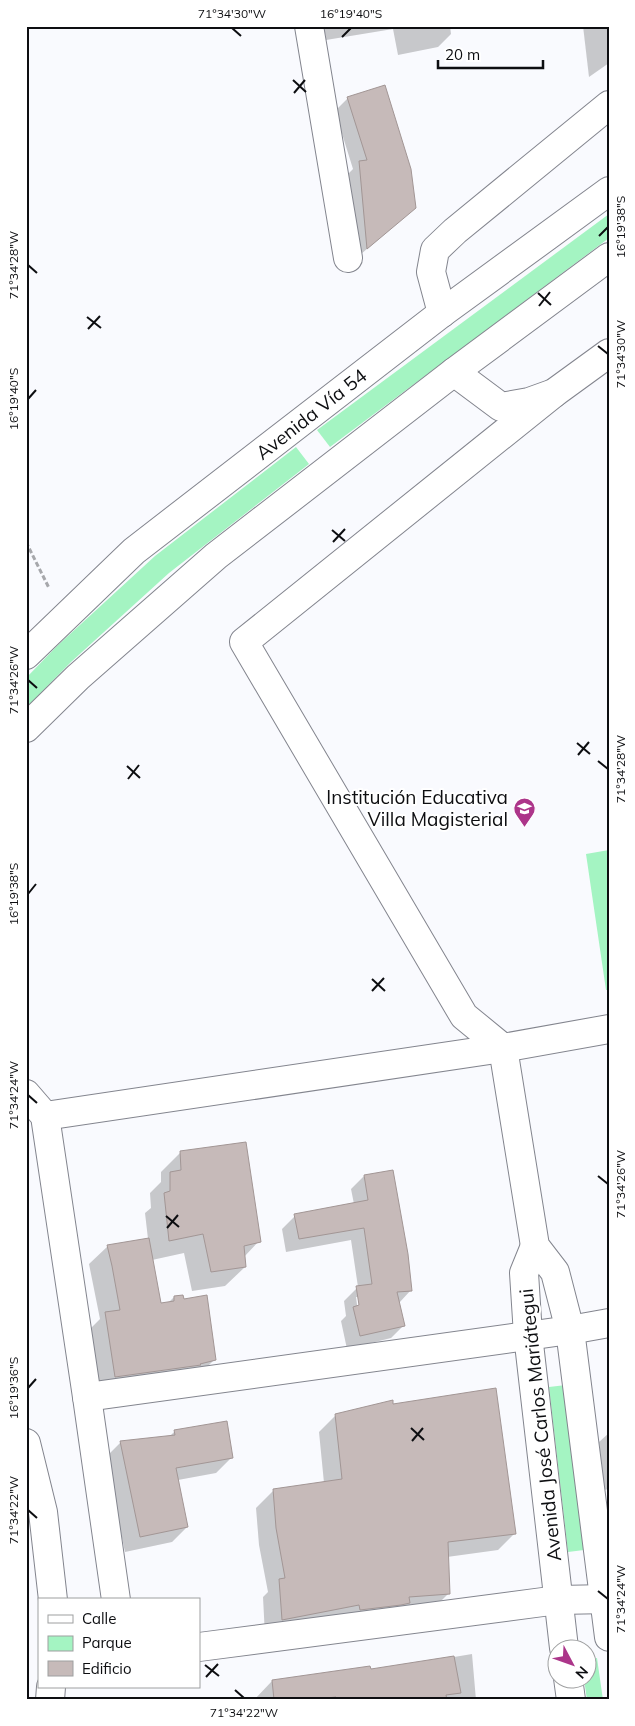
<svg xmlns="http://www.w3.org/2000/svg" width="635" height="1726" font-family="Mulish,sans-serif">
<style>
.green{fill:#a4f4c2}
.shadow{fill:#0003;fill-rule:evenodd}
.building{fill:#c6bab9;stroke:#a29695}
.lines{fill:none;stroke-linecap:round;stroke-linejoin:round}
.minor-casing{stroke:#83858e;stroke-width:30}
.major-casing{stroke:#83858e;stroke-width:30}
.path{stroke:#a6a7ab;stroke-width:3;stroke-dasharray:5 2.5;stroke-linecap:butt}
.minor{stroke:#fff;stroke-width:28}
.major{stroke:#fff;stroke-width:28}
.ticks{fill:none;stroke:#0d0e11;stroke-width:2}
.labels{text-anchor:middle;dominant-baseline:central;stroke-width:4;stroke-linejoin:round;paint-order:stroke}
.street-label{font-size:19px;fill:#0d0e11;stroke:#fff}
.poi-label{font-size:19px;fill:#0d0e11;stroke:#fff;text-anchor:end}
.neatline{fill:none;stroke:#0d0e11;stroke-width:2}
.ticks-label{font-size:12px;text-anchor:middle;fill:#0d0e11}
</style>
<rect width="100%" height="100%" fill="#f9fafe"/>
<g class="green">
<polygon points="609,214 609,238 330,447 317,430"/>
<polygon points="296,447 309,464 169,573 71,662 26,708 26,678 57,646 155,556"/>
<polygon points="609,850 609,990 606,990 586,854"/>
<polygon points="566,1385 584,1550 568,1552 549,1387"/>
<polygon points="597,1658 603,1700 587,1700 584,1679 588,1678 588,1659"/>
</g>
<g class="shadow">
<polygon points="324,26 450,26 451,34 438,47 398,55 393,29 326,40"/>
<polygon points="583,26 609,26 609,63 589,77"/>
<polygon points="348,98 415,207 401,220 354,260 346,176 353,169 335,111"/>
<polygon points="181,1152 259,1241 244,1257 245,1267 225,1286 192,1291 184,1253 152,1260 160,1304 168,1303 174,1297 214,1360 195,1379 96,1395 87,1332 100,1319 89,1264 108,1246 148,1239 145,1213 151,1208 150,1193 161,1182 161,1172"/>
<path d="M364,1176L411,1290L399,1303L404,1325L391,1338L347,1349L341,1321L346,1316L344,1301L358,1287L351,1240L286,1252L282,1229L295,1216L354,1204L351,1189ZM356,1297H359L361,1311L358,1312Z"/>
<polygon points="392,1406 514,1534 498,1550 447,1557 449,1593 432,1610 265,1636 263,1597 268,1592 259,1545 256,1508 273,1491 324,1483 319,1432 335,1416"/>
<polygon points="175,1431 231,1458 216,1473 178,1480 187,1527 172,1542 125,1552 105,1458 120,1443 170,1436"/>
<polygon points="609,1433 609,1489 604,1490 599,1442"/>
<polygon points="472,1654 476,1700 254,1700 272,1681 370,1671"/>
</g>
<g class="building">
<polygon points="385,85 411,169 416,208 367,249 359,161 367,160 347,97"/>
<polygon points="246,1142 261,1242 244,1246 246,1267 211,1272 203,1234 169,1241 164,1193 170,1191 170,1172 181,1170 180,1151"/>
<polygon points="393,1170 408,1254 412,1291 397,1292 405,1326 360,1336 353,1307 359,1305 356,1286 372,1284 364,1228 299,1239 294,1214 368,1200 364,1175"/>
<polygon points="149,1238 161,1303 174,1301 174,1296 183,1295 184,1299 207,1295 216,1360 200,1364 201,1365 115,1377 105,1312 120,1310 112,1266 107,1245"/>
<polygon points="496,1388 516,1534 448,1542 450,1594 409,1597 410,1603 401,1605 360,1610 359,1605 282,1620 279,1579 285,1578 276,1528 273,1489 342,1479 335,1414 393,1400 393,1404"/>
<polygon points="227,1421 233,1458 176,1468 188,1527 140,1537 120,1441 175,1435 174,1430"/>
<polygon points="454,1656 461,1693 446,1695 447,1700 337,1700 336,1697 307,1700 274,1700 272,1680 370,1666 371,1669"/>
</g>
<g class="lines">
<defs>
<g id="minor">
<polyline points="309,26 348,258"/>
<polyline points="442,313 431,272 435,250 455,231 609,105"/>
<polyline points="454,372 501,407 529,402 554,393 609,353"/>
<polyline points="554,393 244,642 464,1016 503,1048 535,1246 555,1272 570,1330 609,1637"/>
<polyline points="26,1094 45,1116 87,1397 116,1600"/>
<polyline points="45,1116 503,1048 609,1029"/>
<polyline points="535,1246 524,1273 528,1335 564,1648"/>
<polyline points="87,1397 570,1330 609,1323"/>
<polyline points="26,1443 43,1512 53,1600"/>
<polyline points="199,1647 558,1600 609,1599"/>
<polyline points="568,1678 571,1700"/>
<polyline points="50,1700 51,1687"/>
</g>
<g id="major">
<polyline points="26,655 134,551 442,313 609,191"/>
<polyline points="26,728 78,677 216,556 454,372 609,257"/>
</g>
</defs>
<use href="#minor" class="minor-casing"/>
<use href="#major" class="major-casing"/>
<polyline class="path" points="26,542 49,588"/>
<use href="#minor" class="minor"/>
<use href="#major" class="major"/>
</g>
<path class="ticks" d="M232,28L241,36M342,37L351,28M293,80L306,92M294,93L305,80M599,236L608,227M28,265L37,273M538,293L551,305M539,306L550,292M87,317L101,328M88,329L100,316M598,346L608,354M28,399L36,390M332,530L345,541M333,542L345,529M28,680L37,688M577,743L590,754M578,755L589,742M598,761L608,769M127,766L140,778M128,779L139,765M28,894L36,884M372,979L385,991M372,991L384,978M28,1095L37,1103M598,1176L608,1184M166,1216L179,1227M167,1228L178,1215M28,1388L36,1379M411,1428L424,1440M412,1441L423,1428M28,1510L37,1518M598,1591L608,1599M205,1665L219,1676M206,1677L218,1664M235,1690L244,1698"/>
<defs>
<symbol id="school-pin" viewBox="-11 -11 22 30"><path d="M0 17L-7.5 6A9.5 9.5 0 1 1 7.5 6Z" fill="#ac358a" stroke="#fff"/><path d="M0-5L7-2L0 1L-7-2ZM-4 1L0 2.5L4 1V4Q0 6-4 4Z" fill="#fff"/></symbol>
</defs>
<g fill-rule="evenodd">
<use href="#school-pin" x="512" y="796" width="25" height="34"/>
</g>
<g class="labels">
<g class="street-label">
<text transform="translate(311 414) rotate(-38)">Avenida Vía 54</text>
<text transform="translate(540 1425) rotate(-96)">Avenida José Carlos Mariátegui</text>
</g>
<g class="poi-label">
<text x="508" y="797">Institución Educativa<tspan x="508" dy="22">Villa Magisterial</tspan></text>
</g>
</g>
<rect width="635" height="1726" fill="none" stroke="#ffffff" stroke-width="55"/>
<rect x="38" y="1598" width="162" height="90" fill="#ffffff" stroke="#9e9fa0"/>
<rect x="48" y="1615" width="25" height="8" fill="#ffffff" stroke="#9e9fa0"/>
<text x="82" y="1624" font-size="15" fill="#0d0e11">Calle</text>
<rect x="48" y="1636" width="25" height="15" fill="#a4f4c2" stroke="#9e9fa0"/>
<text x="82" y="1648" font-size="15" fill="#0d0e11">Parque</text>
<rect x="48" y="1661" width="25" height="15" fill="#c6bab9" stroke="#9e9fa0"/>
<text x="82" y="1674" font-size="15" fill="#0d0e11">Edificio</text>
<g transform="translate(572 1664) rotate(131)"><circle r="24" fill="#ffffff" stroke="#9e9fa0"/>
<path d="M0-4L9 19L0 12L-9 19Z" fill="#ac358a"/>
<text y="-8" font-size="14" font-weight="bold" text-anchor="middle" fill="#0d0e11">N</text>
</g>
<path d="M438 60v8h105v-8" fill="none" stroke="#0d0e11" stroke-width="2.5"/>
<text x="445" y="60" font-size="15" fill="#0d0e11" stroke="#ffffff" stroke-width="4" paint-order="stroke">20 m</text>
<rect x="28" y="28" width="580" height="1670" class="neatline"/>
<g class="ticks-label">
<text x="232" y="18">71°34'30"W</text>
<text x="351" y="18">16°19'40"S</text>
<text transform="translate(621 227) rotate(-90)" y="4">16°19'38"S</text>
<text transform="translate(14 265) rotate(-90)" y="4">71°34'28"W</text>
<text transform="translate(621 354) rotate(-90)" y="4">71°34'30"W</text>
<text transform="translate(14 399) rotate(-90)" y="4">16°19'40"S</text>
<text transform="translate(14 680) rotate(-90)" y="4">71°34'26"W</text>
<text transform="translate(621 769) rotate(-90)" y="4">71°34'28"W</text>
<text transform="translate(14 894) rotate(-90)" y="4">16°19'38"S</text>
<text transform="translate(14 1095) rotate(-90)" y="4">71°34'24"W</text>
<text transform="translate(621 1184) rotate(-90)" y="4">71°34'26"W</text>
<text transform="translate(14 1388) rotate(-90)" y="4">16°19'36"S</text>
<text transform="translate(14 1510) rotate(-90)" y="4">71°34'22"W</text>
<text transform="translate(621 1599) rotate(-90)" y="4">71°34'24"W</text>
<text x="244" y="1717">71°34'22"W</text>
</g>
</svg>
